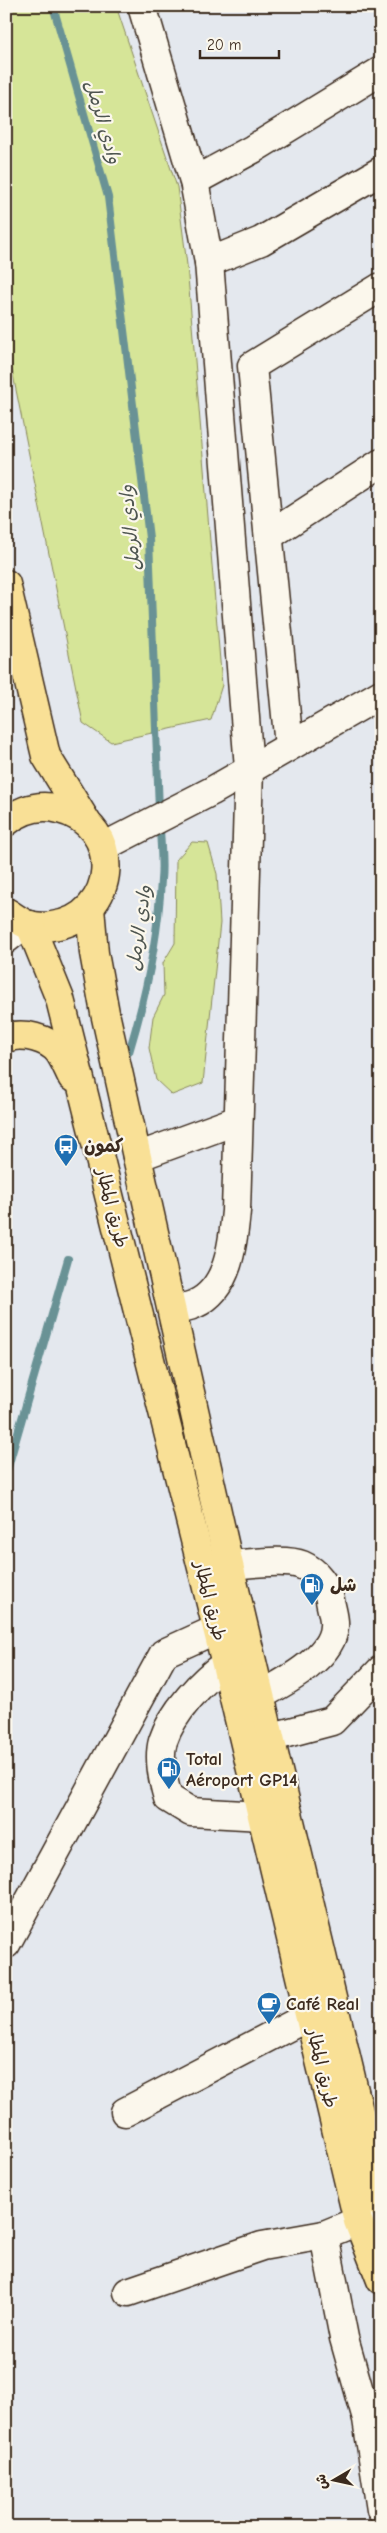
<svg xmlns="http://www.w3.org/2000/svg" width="387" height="2533" font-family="'Comic Neue','Playpen Sans Arabic',sans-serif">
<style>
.green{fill:#d6e598;stroke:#88885b}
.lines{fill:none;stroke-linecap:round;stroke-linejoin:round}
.stream{stroke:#699295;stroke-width:8}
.minor-casing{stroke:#3b2a1e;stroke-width:31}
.major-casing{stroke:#3b2a1e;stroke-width:31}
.minor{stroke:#fbf7ec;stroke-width:28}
.major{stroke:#f9e096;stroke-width:28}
.labels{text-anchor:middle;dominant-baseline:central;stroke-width:4.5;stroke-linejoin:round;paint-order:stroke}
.poi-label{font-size:18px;font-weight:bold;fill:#3b2a1e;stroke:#fbf7ec;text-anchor:start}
.street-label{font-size:18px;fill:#3b2a1e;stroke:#fbf7ec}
.water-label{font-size:19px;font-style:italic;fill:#4e5550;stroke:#fbf7ec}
</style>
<rect width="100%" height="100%" fill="#e4e8ee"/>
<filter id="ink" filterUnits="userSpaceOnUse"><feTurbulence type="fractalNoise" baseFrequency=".02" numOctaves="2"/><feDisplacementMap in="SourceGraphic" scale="10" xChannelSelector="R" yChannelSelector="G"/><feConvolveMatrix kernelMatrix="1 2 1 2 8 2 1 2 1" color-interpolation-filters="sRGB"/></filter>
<g filter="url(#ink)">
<g class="green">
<polygon points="6,6 116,6 177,187 187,265 222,685 211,720 111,742 83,723 6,340"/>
<polygon points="192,842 208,843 217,874 220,923 203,1083 172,1095 156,1080 149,1048 153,1017 164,995 163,963 175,943 176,860"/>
</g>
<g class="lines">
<g class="stream">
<polyline points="53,6 108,197 149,538 159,811"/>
<path d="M129,1052C146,996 158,939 161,880C163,861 160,842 160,823"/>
<polyline points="6,1474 68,1259"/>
</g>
<defs>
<g id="minor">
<polyline points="142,6 194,181 253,149 381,71"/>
<polyline points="209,262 261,241 381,171"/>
<polyline points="270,535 381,463"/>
<polyline points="289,746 252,366 381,287"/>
<polyline points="103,847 212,791 381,694"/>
<polyline points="6,939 25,924"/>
<polyline points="137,1157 238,1120"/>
<path d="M173,1310C180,1308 189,1307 195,1304C229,1289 233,1243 236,1211L249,768L209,262L194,181"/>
<path d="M229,1565C248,1564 285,1558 302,1565C316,1571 327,1585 330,1600C331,1608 335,1618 334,1626C333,1657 285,1682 261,1695"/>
<path d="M226,1664C202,1680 172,1713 163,1741C158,1758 163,1781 168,1798L191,1812L262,1816"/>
<polyline points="272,1737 332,1721 381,1670"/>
<polyline points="6,1944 164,1653 217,1629 240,1623"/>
<polyline points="125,2112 309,2016"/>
<polyline points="381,2216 358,2221 324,2235 344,2338 367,2419 381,2510"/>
<polyline points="128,2292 262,2246 324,2235"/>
</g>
<g id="major">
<polyline points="6,584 46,756 86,821"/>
<path d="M6,822C22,809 40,804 59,809C125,825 119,917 52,926C44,927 34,927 26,924C19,921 13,916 6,912"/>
<polyline points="90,908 94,953 105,1013 137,1157 229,1565 381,2204"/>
<polyline points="30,925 60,999 226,1664 358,2221 381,2280"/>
<path d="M6,1038C23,1032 48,1038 59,1052C64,1059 68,1069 72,1077"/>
</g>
</defs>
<use href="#minor" class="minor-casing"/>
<use href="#major" class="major-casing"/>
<use href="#minor" class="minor"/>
<use href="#major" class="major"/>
</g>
</g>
<defs>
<symbol id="bus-pin" viewBox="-11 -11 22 30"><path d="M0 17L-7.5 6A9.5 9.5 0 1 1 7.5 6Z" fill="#1f6fb2" stroke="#fbf7ec"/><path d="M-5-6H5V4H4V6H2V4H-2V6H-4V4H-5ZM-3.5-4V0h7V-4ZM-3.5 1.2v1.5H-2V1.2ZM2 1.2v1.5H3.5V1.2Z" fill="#fff"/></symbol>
<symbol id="fuel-pin" viewBox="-11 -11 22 30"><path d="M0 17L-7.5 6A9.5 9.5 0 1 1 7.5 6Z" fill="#1f6fb2" stroke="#fbf7ec"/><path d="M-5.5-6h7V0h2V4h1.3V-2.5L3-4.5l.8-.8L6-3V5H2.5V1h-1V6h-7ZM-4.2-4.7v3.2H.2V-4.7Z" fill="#fff"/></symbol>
<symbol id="cafe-pin" viewBox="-11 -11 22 30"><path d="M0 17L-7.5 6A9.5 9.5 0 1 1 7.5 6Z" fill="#1f6fb2" stroke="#fbf7ec"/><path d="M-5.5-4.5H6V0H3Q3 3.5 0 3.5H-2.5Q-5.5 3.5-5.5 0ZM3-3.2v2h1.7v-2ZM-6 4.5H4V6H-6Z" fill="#fff"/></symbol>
</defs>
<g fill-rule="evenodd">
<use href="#bus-pin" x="52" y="1132" width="28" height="38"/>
<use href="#fuel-pin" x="298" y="1571" width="28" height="38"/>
<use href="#fuel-pin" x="155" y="1755" width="28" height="38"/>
<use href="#cafe-pin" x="255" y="1990" width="28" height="38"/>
</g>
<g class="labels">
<g class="poi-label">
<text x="84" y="1146">كمون</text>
<text x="330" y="1585">شل</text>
<text x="186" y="1759">Total<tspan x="186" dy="21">Aéroport GP14</tspan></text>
<text x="286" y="2004">Café Real</text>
</g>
<g class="street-label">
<text transform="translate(112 1208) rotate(76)">طريق المطار</text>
<text transform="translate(210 1601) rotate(76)">طريق المطار</text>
<text transform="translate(322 2068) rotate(77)">طريق المطار</text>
</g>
<g class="water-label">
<text transform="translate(103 122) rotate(74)">وادي الرمل</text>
<text transform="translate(130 528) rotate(-95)">وادي الرمل</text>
<text transform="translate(139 928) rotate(-82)">وادي الرمل</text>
</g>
</g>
<rect width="387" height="2533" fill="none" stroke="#fbf7ec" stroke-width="25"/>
<rect x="12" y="12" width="362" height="2508" fill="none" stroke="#3b2a1e" stroke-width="2" filter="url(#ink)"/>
<g transform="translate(334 2480) rotate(261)" stroke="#fbf7ec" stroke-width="4" paint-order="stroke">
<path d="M0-4L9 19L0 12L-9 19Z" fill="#3b2a1e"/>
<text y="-8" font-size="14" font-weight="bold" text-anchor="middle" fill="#3b2a1e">ش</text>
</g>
<path d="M200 50v8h79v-8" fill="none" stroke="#3b2a1e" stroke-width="2.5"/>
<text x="207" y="50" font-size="15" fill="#3b2a1e" stroke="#fbf7ec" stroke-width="4" paint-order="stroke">20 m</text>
</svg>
